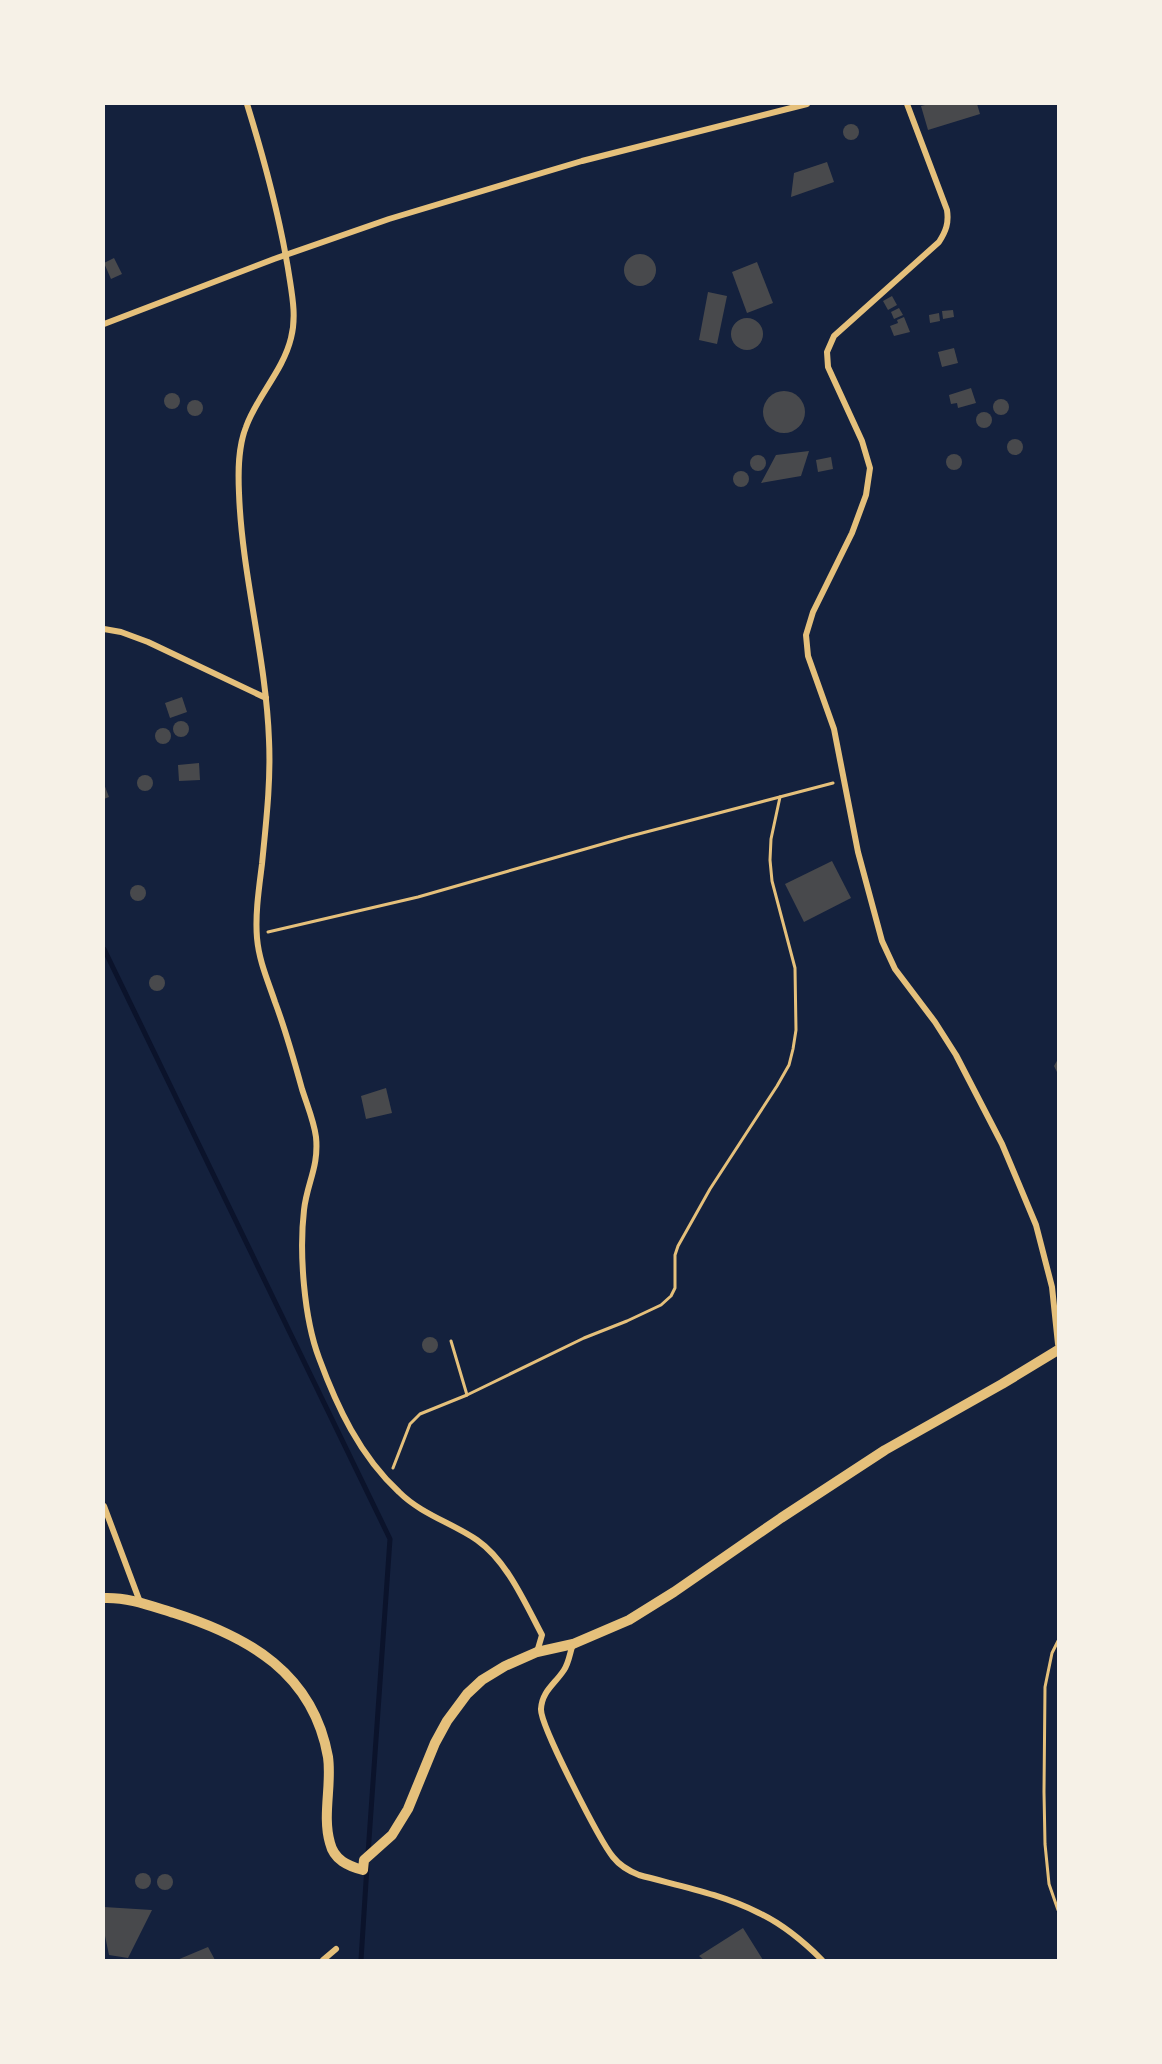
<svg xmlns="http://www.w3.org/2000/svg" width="1162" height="2064" font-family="Karla,sans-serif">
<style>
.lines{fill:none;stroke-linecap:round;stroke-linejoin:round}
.stream{stroke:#0b132b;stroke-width:5}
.building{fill:#48494c}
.path{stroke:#e5c07b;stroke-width:3}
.minor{stroke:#e5c07b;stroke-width:6}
.tertiary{stroke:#e5c07b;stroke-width:10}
</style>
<rect width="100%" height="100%" fill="#14213d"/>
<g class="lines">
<g class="stream">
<polyline points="104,949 390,1539 368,1854"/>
<polyline points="361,1960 367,1866"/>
</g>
</g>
<g class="building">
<polygon points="929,104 977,104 980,114 928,130 921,106"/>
<circle cx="851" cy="132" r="8"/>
<polygon points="827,162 834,182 791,197 794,173"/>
<circle cx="640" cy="270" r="16"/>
<polygon points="114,258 122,274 111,279 104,263"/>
<polygon points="757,262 773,303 747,313 732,272"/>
<polygon points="708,292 727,296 717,344 699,340"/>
<polygon points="892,296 897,305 888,310 883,301"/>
<polygon points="899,308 903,315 894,319 891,312"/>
<polygon points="953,310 954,317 943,319 942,311"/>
<polygon points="939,313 940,321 930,323 929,315"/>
<polygon points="904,317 910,332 894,336 890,326 898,323 897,320"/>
<circle cx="747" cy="334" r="16"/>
<polygon points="954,348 958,363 942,367 938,352"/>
<polygon points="971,388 976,403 958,408 957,403 951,404 949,395"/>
<circle cx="784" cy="412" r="21"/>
<circle cx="172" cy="401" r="8"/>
<circle cx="1001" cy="407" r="8"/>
<circle cx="195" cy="408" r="8"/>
<circle cx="984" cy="420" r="8"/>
<circle cx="1015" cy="447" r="8"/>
<polygon points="809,451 801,476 761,483 776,455"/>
<circle cx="954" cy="462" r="8"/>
<circle cx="758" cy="463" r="8"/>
<polygon points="831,457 833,469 818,472 816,460"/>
<circle cx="741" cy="479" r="8"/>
<polygon points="182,697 187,712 170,718 165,703"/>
<circle cx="181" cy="729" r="8"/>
<circle cx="163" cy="736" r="8"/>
<polygon points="199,763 200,780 179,781 178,765"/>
<circle cx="145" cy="783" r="8"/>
<polygon points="104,784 109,797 104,799"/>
<polygon points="832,861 851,898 804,922 785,884"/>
<circle cx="138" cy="893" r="8"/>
<circle cx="157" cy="983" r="8"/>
<polygon points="1058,1059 1058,1074 1054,1066"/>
<polygon points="386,1088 392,1113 366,1119 361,1096"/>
<circle cx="430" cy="1345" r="8"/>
<circle cx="143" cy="1881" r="8"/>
<circle cx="165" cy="1882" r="8"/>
<polygon points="104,1907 152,1910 128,1958 109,1955 104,1931"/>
<polygon points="743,1928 763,1960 704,1960 699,1956"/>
<polygon points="208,1947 215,1960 177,1960"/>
</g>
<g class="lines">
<g class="path">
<polyline points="268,932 418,897 627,837 833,783"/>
<polyline points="451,1341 467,1395"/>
<polyline points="393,1468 410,1424 420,1414 467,1395 584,1338 627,1321 661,1305 671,1296 675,1288 675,1255 678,1246 710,1189 777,1086 789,1065 793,1049 796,1030 795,968 772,881 770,860 771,839 780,797"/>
<polyline points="1058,1641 1052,1653 1045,1687 1044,1792 1045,1844 1049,1884 1058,1910"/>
</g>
<g class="minor">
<path d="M247,104C265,162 281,221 290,281C293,300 296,319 291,338C283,371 257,396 246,427C238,447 238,471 239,493C242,576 266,657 269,740C271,781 266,823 262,864C259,888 255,914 257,938C259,961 268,981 275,1002C286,1031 294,1060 302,1089C307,1105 314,1121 316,1137C319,1167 307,1183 304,1210C299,1253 304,1318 319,1358C337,1407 360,1456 399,1492C421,1514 452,1523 477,1540C507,1561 525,1603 542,1635L537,1652"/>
<path d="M907,104L947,210C949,223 946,231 939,242L834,336L827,352L828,367L862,441L870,468L866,495L852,533L813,612L806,635L808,656L834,729L858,852L882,941L895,969L935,1022L956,1055L1002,1144L1036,1225L1052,1287L1058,1344"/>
<polyline points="104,324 274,259 389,219 582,161 807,104"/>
<polyline points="104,629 121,632 148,642 266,698"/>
<polyline points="104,1506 140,1602"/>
<path d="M573,1644C570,1652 569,1663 564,1670C555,1684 542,1691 541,1709C540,1725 600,1841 613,1857C620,1866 629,1871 639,1875C679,1886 722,1894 759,1913C782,1924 804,1942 822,1960"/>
<polyline points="323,1960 336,1949"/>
</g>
<path class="tertiary" d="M104,1598C128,1597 151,1606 174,1613C249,1637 313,1673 328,1757C332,1784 322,1816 330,1843C334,1860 348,1866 363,1870L364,1860L392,1835L408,1809L435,1743L447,1721L467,1694L482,1680L505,1666L537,1652L573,1644L629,1620L674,1592L781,1518L885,1450L1002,1384L1058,1350"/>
</g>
<rect width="1162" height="2064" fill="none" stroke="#f6f1e7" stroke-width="210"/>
</svg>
